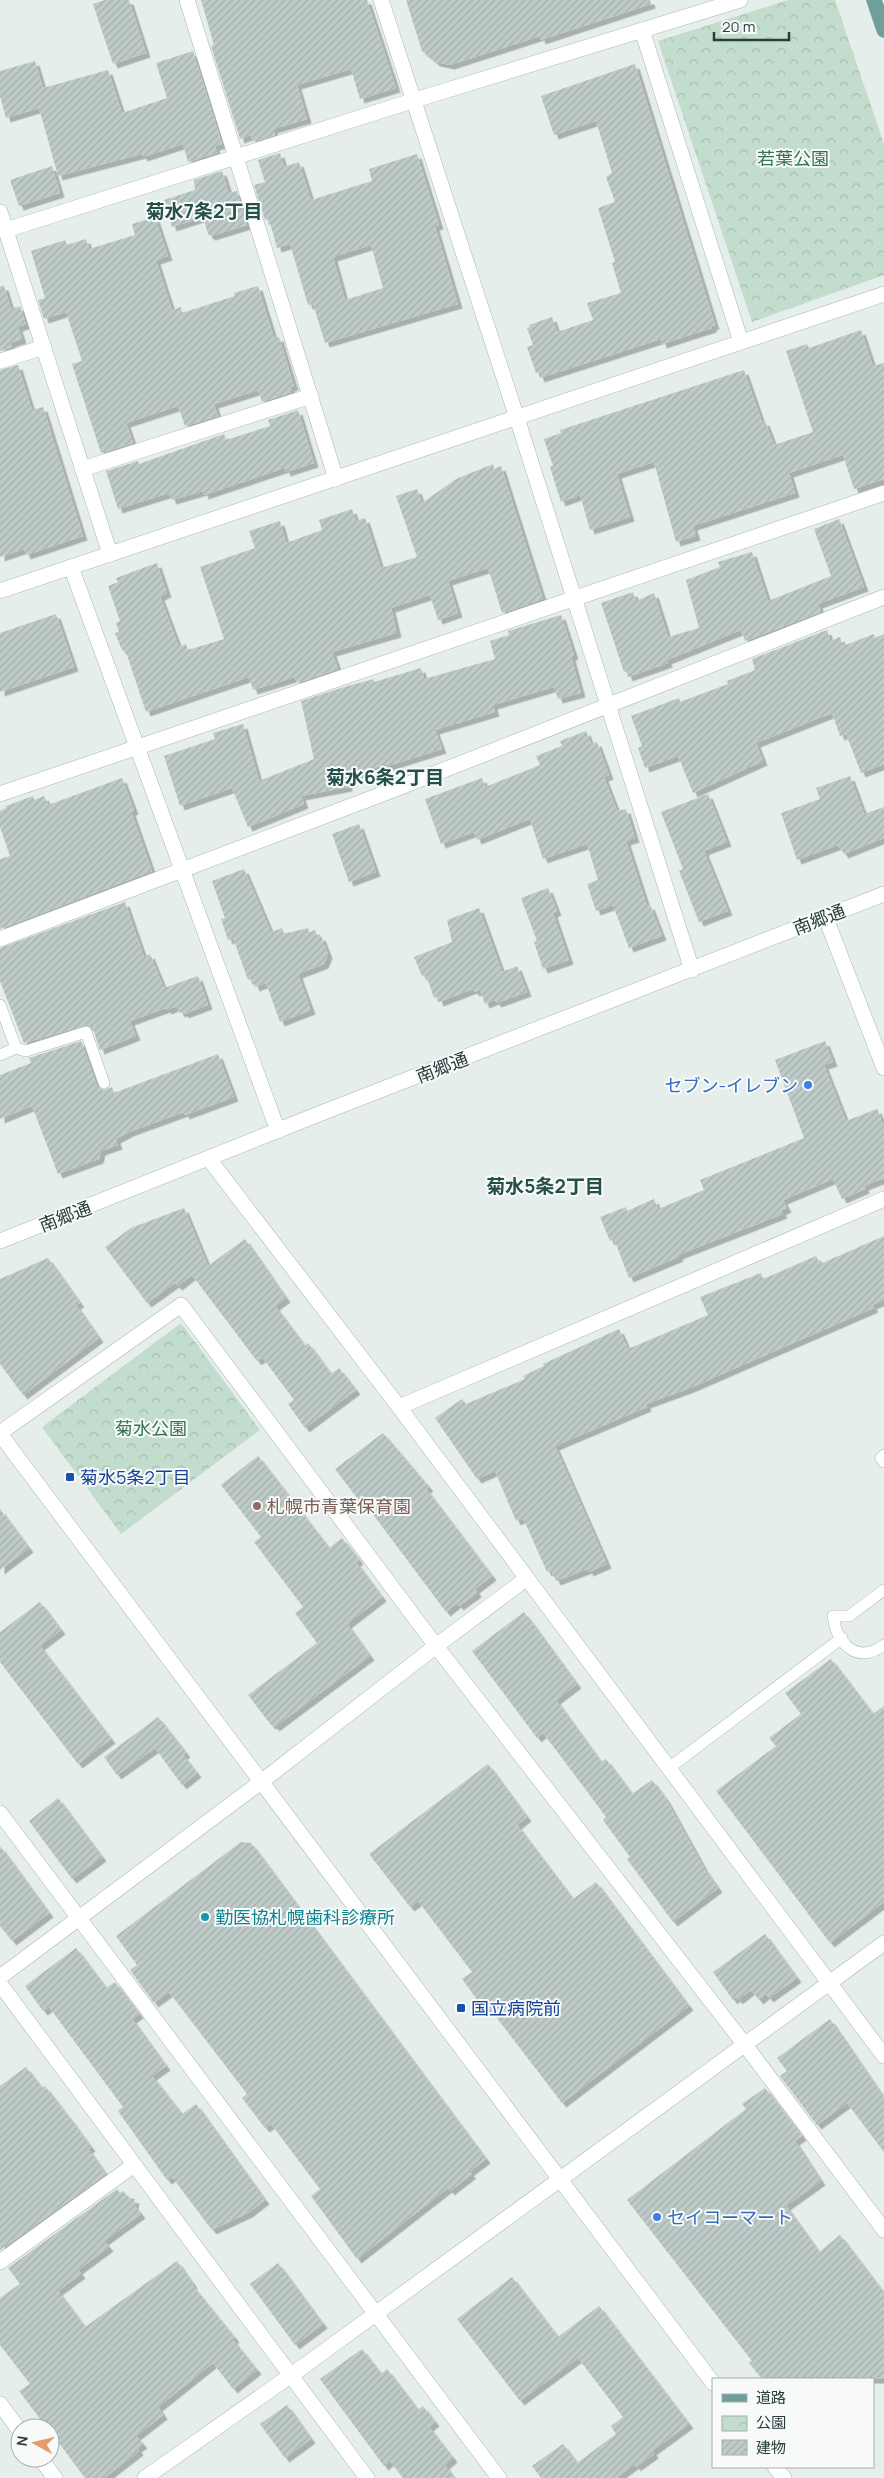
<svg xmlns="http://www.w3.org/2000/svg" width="884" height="2478" font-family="Manrope,'Noto Sans JP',sans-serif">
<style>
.park{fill:url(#park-crowns)}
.building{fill:url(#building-hatch);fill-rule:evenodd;filter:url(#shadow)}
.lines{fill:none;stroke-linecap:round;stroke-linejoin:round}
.service-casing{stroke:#a9b6b4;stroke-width:12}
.minor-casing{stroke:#a9b6b4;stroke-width:16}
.tertiary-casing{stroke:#a9b6b4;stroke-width:16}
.primary-casing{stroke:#c3c9c8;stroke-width:16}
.service{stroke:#fff;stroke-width:11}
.minor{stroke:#fff;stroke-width:15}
.tertiary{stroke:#fff;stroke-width:15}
.primary{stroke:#6f9f9a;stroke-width:15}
.shop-dot{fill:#3f7fe0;stroke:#f7faf9;stroke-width:2}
.transit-dot{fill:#1a4fb4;stroke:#f7faf9;stroke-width:2}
.education-dot{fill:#8d6e63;stroke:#f7faf9;stroke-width:2}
.culture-dot{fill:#0f9aa8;stroke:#f7faf9;stroke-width:2}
.labels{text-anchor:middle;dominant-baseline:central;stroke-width:4;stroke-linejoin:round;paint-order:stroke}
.park-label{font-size:18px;fill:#347255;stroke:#f7faf9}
.street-label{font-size:18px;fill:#273e3c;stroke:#f7faf9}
.shop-label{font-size:18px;fill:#366cbe;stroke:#f7faf9;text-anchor:end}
.transit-label{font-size:18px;fill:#164399;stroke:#f7faf9;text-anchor:start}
.education-label{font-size:18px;fill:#785e54;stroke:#f7faf9;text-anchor:start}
.culture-label{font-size:18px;fill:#0d838f;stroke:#f7faf9;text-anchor:start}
.neighbourhood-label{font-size:19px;font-weight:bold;fill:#244f4b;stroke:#f7faf9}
</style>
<defs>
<pattern id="park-crowns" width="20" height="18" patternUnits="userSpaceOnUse" patternTransform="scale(1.25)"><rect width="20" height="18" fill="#c2dccd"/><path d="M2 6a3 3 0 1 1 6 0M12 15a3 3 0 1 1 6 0" fill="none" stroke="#a7beb1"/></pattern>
<pattern id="building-hatch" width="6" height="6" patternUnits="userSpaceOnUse" patternTransform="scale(1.25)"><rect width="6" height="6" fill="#bfcbc8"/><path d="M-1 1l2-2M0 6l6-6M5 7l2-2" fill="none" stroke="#a4afad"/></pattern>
<filter id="shadow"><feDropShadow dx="4.5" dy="4.5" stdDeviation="0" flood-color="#0004"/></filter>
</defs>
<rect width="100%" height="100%" fill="#e6eeec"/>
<g class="park">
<polygon points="788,0 835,0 884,144 884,275 752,322 658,41"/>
<polygon points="181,1323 260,1430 121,1534 42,1427"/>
</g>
<g class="building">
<polygon points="105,0 129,0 146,53 113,64 93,4"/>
<polygon points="201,0 367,0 396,88 360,99 351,69 297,85 307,119 273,129 275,135 253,142 251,135 240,139 211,46 214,45"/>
<polygon points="406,0 650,0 651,4 541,40 540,36 450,65 436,62 422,51"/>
<polygon points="193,51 222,144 215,146 217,153 188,162 183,144 143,157 142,154 58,176 39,108 6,118 0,96 0,71 35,61 43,88 108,70 122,113 167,98 156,63"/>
<polygon points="635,64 715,325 712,326 712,328 662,344 661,339 540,378 538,372 536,373 527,347 533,345 527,328 530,327 529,325 552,317 557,332 593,320 587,303 621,293 612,263 615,262 598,208 615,202 606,177 612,173 596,121 554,135 541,96"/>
<path d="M280,153L284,167L299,162L311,200L372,181L369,169L417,154L439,225L435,226L458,304L325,343L313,304L308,305L290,244L277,248L269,219L265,220L254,185L265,182L258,160ZM371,245L383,288L345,300L333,257Z"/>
<polygon points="52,166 60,193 19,206 10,180"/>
<polygon points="222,171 229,193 237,191 247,225 211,236 208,234 203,217 172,227 164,200 195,190 194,180"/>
<polygon points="155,217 168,256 156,260 172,310 181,307 182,313 235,296 234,293 258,286 274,338 279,337 294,386 290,387 292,392 262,402 258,390 214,404 218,416 185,426 178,406 126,423 133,443 101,453 72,364 82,361 66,312 44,319 38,300 45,298 31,251 65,240 67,245 86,239 89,249 135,235 132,224"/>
<polygon points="0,286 4,286 11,309 20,306 26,324 18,327 22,339 10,343 12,347 0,351"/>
<polygon points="861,330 873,366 884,363 884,479 854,489 843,455 789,473 795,493 693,526 696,536 676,542 654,462 617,474 630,517 590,530 580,495 561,502 550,467 553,466 544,439 561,433 560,430 744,370 762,422 765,421 774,445 813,432 786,351 807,344 809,348"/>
<polygon points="18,365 32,410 43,407 83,536 26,555 24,549 0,557 0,370"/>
<polygon points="298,410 314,463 286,472 285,468 204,495 203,491 172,500 169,493 118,509 106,471 138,461 139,464 224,434 226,440 270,426 268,420"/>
<polygon points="493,464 494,469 501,466 543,599 502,613 488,568 448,581 458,613 438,620 430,595 391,608 397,633 332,652 338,669 297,683 295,677 253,690 249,677 146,712 127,655 121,648 115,633 119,632 116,623 120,621 108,586 118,582 116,578 157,563 167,593 160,596 179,647 186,644 188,650 224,639 200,567 255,548 249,531 280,521 286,543 322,530 319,520 352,509 356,521 365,518 381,568 417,557 396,496 417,489 422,503 456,479"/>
<polygon points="839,519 864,587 818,604 821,612 745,641 741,630 667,660 668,663 628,677 626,671 624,672 601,603 633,592 636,601 654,593 668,637 699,628 686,580 720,567 718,562 752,552 768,601 831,576 814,529"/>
<polygon points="56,614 74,667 0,692 0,633"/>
<polygon points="561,615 574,655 571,656 581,693 558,699 554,687 493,705 495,712 435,730 442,749 388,766 387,764 347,777 348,787 301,796 304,804 248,827 232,788 180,806 164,756 215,739 213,733 243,724 259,781 314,759 301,701 344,687 374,679 374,682 421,668 424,679 495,659 490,641 509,635 508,631"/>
<polygon points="827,630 830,641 840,637 843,646 874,634 875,638 884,634 884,764 861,773 846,734 840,736 832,713 756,743 763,761 693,793 678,756 645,768 638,748 642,746 631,716 679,698 680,702 728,684 727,681 755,670 752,659"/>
<polygon points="586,731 591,744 597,742 609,775 604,777 617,811 626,809 635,838 626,841 647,906 650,905 662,936 629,948 613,905 596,911 587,884 598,880 587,844 543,859 530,819 477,840 474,832 441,844 425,799 482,778 485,787 540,765 536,756 562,746 560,741"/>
<polygon points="850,776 864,814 884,807 884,838 844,854 838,845 797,860 781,813 820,799 816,788"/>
<polygon points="122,778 134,810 131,811 152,871 0,929 0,859 10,856 0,827 0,811 6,808 6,806 33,796 34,800 44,796 48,805"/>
<polygon points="708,794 727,842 704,851 728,911 699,922 679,871 683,869 661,812"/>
<polygon points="359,824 376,872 349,882 332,834"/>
<polygon points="244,869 271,932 282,928 284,934 308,928 309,932 315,930 318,937 321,936 328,954 324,964 298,974 311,1010 280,1022 266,983 255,987 252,979 248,980 233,938 228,940 221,919 225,918 212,881"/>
<polygon points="548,888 557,911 553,913 569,960 543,969 534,942 537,941 521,898"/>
<polygon points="125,902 144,957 150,954 164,988 198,976 208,1005 184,1014 184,1012 180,1013 177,1006 167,1010 166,1008 130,1021 136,1036 100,1050 93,1029 87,1025 24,1043 0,981 0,948"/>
<polygon points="479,908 502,972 517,966 527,992 497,1003 495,1000 485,1004 480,990 475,992 473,989 439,1002 437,996 434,998 426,975 422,976 414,957 452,942 447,920"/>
<polygon points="81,1041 97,1086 103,1090 112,1087 114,1093 218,1054 234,1097 185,1115 184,1112 129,1132 116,1139 118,1145 101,1151 99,1159 58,1174 32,1106 0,1119 0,1075 31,1063 29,1058"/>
<polygon points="825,1041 833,1062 824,1065 846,1121 877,1109 884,1126 884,1178 864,1186 865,1189 842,1199 833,1179 783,1200 787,1208 781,1211 783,1214 678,1255 679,1257 629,1278 614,1239 610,1241 600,1217 626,1207 627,1211 654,1199 658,1209 704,1190 700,1180 804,1138 775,1060"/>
<polygon points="184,1208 208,1266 245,1239 286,1298 275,1306 305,1346 308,1343 331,1374 339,1368 356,1390 305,1428 288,1404 294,1400 262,1357 257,1361 192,1275 178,1286 175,1283 147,1303 105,1247 131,1228"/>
<polygon points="884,1236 884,1300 872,1305 874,1308 690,1388 646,1404 647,1407 555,1446 607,1564 589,1572 588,1569 556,1581 551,1570 547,1572 523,1518 516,1521 495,1471 477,1479 435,1418 462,1399 466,1404 525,1379 523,1376 544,1366 543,1364 619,1329 628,1349 708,1315 700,1297 761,1273 763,1279 816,1256 820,1264"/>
<polygon points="48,1258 80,1303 76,1305 99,1338 23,1395 0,1364 0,1279"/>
<polygon points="383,1433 429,1487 426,1489 492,1576 475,1589 477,1593 459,1606 457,1603 446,1612 366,1505 364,1507 335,1469"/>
<polygon points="258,1456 329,1548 342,1538 359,1560 356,1562 382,1597 347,1624 370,1656 275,1727 273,1724 271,1725 248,1695 317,1643 295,1613 303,1607 254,1542 261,1537 221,1485"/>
<polygon points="0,1509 29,1548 0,1570"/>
<polygon points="40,1602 61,1630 40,1646 111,1739 78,1764 0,1662 0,1632"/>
<polygon points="524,1612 577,1684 556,1700 601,1762 606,1759 632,1794 652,1780 666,1799 704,1868 718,1888 673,1922 627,1859 630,1857 603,1820 606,1817 565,1762 543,1733 537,1738 472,1651"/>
<polygon points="831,1659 873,1714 884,1706 884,1902 830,1943 716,1791 776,1746 769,1738 801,1714 785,1693"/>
<polygon points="158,1717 186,1753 183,1755 197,1773 182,1785 155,1748 117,1775 104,1757"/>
<polygon points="488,1764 527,1817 517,1825 573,1899 596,1882 689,2006 562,2103 490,2009 486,2012 462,1979 472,1972 418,1901 410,1907 369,1854"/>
<polygon points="58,1798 102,1857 72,1879 29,1821"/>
<polygon points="241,1842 251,1843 486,2159 469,2172 472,2174 450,2191 448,2188 357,2259 311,2196 320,2189 271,2124 265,2128 242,2098 247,2094 169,1992 154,2003 130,1970 137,1965 116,1936"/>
<polygon points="0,1846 49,1913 12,1941 0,1926"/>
<polygon points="765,1934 797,1978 769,1998 766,1994 759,2000 751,1990 738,2000 736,1997 733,2000 713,1972"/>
<polygon points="76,1948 106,1988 115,1982 139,2014 132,2019 166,2066 152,2076 182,2114 196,2104 265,2200 248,2213 212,2230 172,2177 167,2180 118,2111 123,2107 49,2007 43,2011 25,1986"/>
<polygon points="830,2019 884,2098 884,2152 847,2103 817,2125 780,2076 787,2071 777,2058"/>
<polygon points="26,2067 42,2088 45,2086 71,2120 91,2147 88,2149 106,2174 0,2250 0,2086"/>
<polygon points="765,2088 802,2136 795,2141 821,2181 786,2206 819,2252 840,2235 884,2293 884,2379 762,2379 749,2363 752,2361 627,2200 746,2109 742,2104"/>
<polygon points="117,2189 120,2193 123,2191 129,2198 135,2199 134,2205 141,2214 104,2241 109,2247 78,2270 81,2274 58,2291 85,2327 177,2261 193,2284 192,2285 235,2338 233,2340 257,2370 233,2389 213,2363 158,2407 163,2415 136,2436 143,2444 137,2448 139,2451 104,2478 85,2478 50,2431 50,2428 47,2428 19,2391 30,2384 0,2345 0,2298 20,2284 8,2268"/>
<polygon points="278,2263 323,2324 295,2345 250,2284"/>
<polygon points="512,2277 558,2337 599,2306 689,2424 652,2451 654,2454 636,2467 635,2464 616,2478 541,2478 532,2466 563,2444 577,2463 616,2434 611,2426 623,2417 578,2358 520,2401 457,2319"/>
<polygon points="362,2349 381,2374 387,2369 418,2410 423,2406 435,2422 429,2427 453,2458 445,2465 454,2478 403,2478 390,2461 384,2466 339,2405 320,2379"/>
<polygon points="287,2405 311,2439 285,2458 260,2424"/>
</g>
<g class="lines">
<defs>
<g id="service">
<polyline points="0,1005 16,1048 0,1055"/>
<polyline points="16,1048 26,1051 86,1032 104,1083"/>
<polyline points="884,1455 881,1458 884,1462"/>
<path d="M884,1590L849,1616H833C837,1644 857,1665 884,1645"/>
<polyline points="669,1768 842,1638"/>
</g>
<g id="minor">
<polyline points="187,0 336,479"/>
<polyline points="381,0 517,418 692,970"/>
<polyline points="642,30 741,342"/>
<polyline points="0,212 110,554"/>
<polyline points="6,230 412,101 740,0"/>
<polyline points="0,361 44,347"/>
<polyline points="82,469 311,396"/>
<polyline points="71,567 278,1131"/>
<polyline points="0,591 884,294"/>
<polyline points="0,794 884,493"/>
<polyline points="825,916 884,1068"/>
<polyline points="0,939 393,790 884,597"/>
<polyline points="209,1159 399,1407 884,2056"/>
<polyline points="399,1407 884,1199"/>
<polyline points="0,1433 181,1305 436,1646 745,2045 884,2230"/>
<polyline points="0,1813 499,2478"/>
<polyline points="0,1977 261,1782 436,1646 526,1579"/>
<polyline points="0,1984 367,2478"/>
<polyline points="0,2262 134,2165"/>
<polyline points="0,2404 20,2431"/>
<polyline points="40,2458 55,2478"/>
<polyline points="145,2478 304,2366 884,1943"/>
</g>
<g id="tertiary">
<polyline points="0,1241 324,1112 884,894"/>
<polyline points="0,1434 713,2383"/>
<polyline points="775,2467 784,2478"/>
</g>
<polyline id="primary" points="874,0 884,30"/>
</defs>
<use href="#service" class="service-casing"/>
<use href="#minor" class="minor-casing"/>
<use href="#tertiary" class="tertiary-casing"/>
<use href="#primary" class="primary-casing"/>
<use href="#service" class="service"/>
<use href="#minor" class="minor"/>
<use href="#tertiary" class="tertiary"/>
<use href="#primary" class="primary"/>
</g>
<g class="shop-dot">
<circle cx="808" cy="1085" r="5"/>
<circle cx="657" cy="2217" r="5"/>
</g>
<g class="transit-dot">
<rect x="65" y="1472" width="10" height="10" rx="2.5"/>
<rect x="456" y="2003" width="10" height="10" rx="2.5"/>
</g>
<circle class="education-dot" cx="257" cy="1506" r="5"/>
<circle class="culture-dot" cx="205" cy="1917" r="5"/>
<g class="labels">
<g class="park-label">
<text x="793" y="158">若葉公園</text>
<text x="151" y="1428">菊水公園</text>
</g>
<g class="street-label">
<text transform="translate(819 919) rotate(-21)">南郷通</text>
<text transform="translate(442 1067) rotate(-21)">南郷通</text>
<text transform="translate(65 1216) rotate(-21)">南郷通</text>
</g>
<g class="shop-label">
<text x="798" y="1085">セブン-イレブン</text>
<text x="667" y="2217" text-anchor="start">セイコーマート</text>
</g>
<g class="transit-label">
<text x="80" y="1477">菊水5条2丁目</text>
<text x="471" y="2008">国立病院前</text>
</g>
<g class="education-label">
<text x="267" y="1506">札幌市青葉保育園</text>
</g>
<g class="culture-label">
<text x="215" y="1917">勤医協札幌歯科診療所</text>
</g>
<g class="neighbourhood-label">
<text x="204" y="211">菊水7条2丁目</text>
<text x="385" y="777">菊水6条2丁目</text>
<text x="545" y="1186">菊水5条2丁目</text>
</g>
</g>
<rect x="712" y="2378" width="162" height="90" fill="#f7faf9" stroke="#a4afad"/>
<rect x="722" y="2394" width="25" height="8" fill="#6f9f9a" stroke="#a4afad"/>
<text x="756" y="2403" font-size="15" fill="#273e3c">道路</text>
<rect x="722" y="2416" width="25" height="15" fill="url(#park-crowns)" stroke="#a4afad"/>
<text x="756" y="2428" font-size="15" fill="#273e3c">公園</text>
<rect x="722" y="2440" width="25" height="15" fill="url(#building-hatch)" stroke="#a4afad"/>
<text x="756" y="2453" font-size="15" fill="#273e3c">建物</text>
<g transform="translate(35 2443) rotate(278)"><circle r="24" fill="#f7faf9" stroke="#a4afad"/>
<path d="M0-4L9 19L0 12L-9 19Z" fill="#e59d6d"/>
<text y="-8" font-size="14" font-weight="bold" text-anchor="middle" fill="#273e3c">N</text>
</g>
<path d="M714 32v8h75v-8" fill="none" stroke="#273e3c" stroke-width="2.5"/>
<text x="722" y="32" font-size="15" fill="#273e3c" stroke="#f7faf9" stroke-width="4" paint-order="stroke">20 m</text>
</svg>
